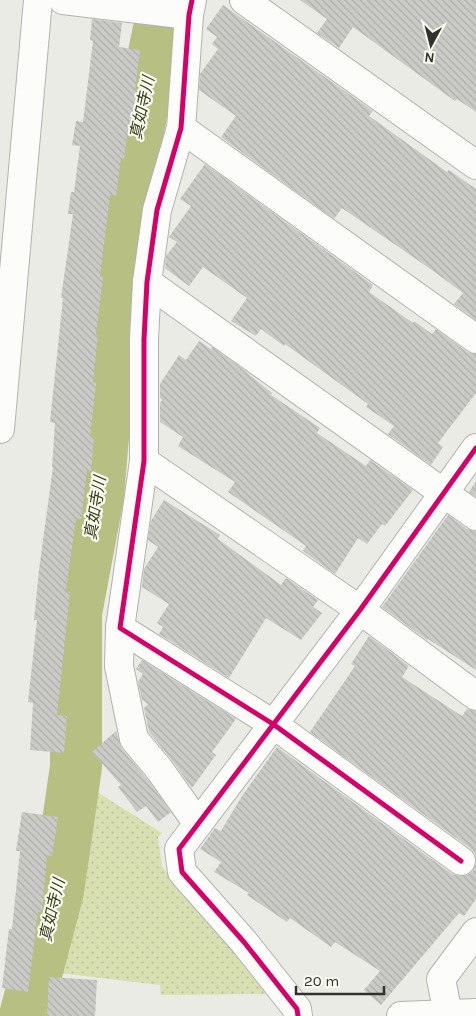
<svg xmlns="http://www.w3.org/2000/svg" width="476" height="1016" font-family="Karla,'Noto Sans JP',sans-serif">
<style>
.park{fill:url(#park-dots)}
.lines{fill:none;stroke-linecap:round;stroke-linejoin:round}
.river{stroke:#b7bf82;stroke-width:52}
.building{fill:url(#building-back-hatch)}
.minor-casing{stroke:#b2b3af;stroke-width:30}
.tertiary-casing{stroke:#b2b3af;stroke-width:30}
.minor{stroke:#fcfcfb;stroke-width:28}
.tertiary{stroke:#fcfcfb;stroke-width:28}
.cycleway-casing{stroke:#f9fcef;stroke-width:8}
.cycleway{stroke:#d6006c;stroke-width:5}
.labels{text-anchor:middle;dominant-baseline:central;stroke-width:4.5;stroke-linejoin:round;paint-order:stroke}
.water-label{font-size:16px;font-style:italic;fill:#383c18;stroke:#f9fcef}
</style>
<defs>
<pattern id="park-dots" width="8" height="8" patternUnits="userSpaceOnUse" patternTransform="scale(1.25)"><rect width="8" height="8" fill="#d8dfb1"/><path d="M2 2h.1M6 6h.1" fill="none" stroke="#bac099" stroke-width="1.8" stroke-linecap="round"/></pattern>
<pattern id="building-back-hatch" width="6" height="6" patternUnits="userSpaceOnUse" patternTransform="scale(1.25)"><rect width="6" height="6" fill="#cacbc6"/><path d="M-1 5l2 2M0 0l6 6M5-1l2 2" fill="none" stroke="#aeafaa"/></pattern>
</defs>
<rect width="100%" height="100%" fill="#eaebe5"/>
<polygon class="park" points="86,785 162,833 158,837 162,867 263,984 265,994 161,995 160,985 59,973 75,904"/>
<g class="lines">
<polyline class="river" points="25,1016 58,891 76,767 76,613 98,496 108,377 109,270 165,0"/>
</g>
<g class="building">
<polygon points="300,0 476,0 476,112 457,99 455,101 353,27 339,48 317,33 327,19"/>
<polygon points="223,5 373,111 369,116 447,172 449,170 476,189 476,320 454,304 463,293 429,268 342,208 334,219 221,137 236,116 199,90 200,74 218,49 212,44 217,37 206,29"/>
<polygon points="92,19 122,23 119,47 140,50 135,91 139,92 135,121 129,120 124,159 121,158 116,196 110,195 100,276 103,277 96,334 98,335 93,382 96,383 90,437 94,437 91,471 87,470 81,519 76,518 66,591 70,592 57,715 67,716 64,753 30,750 33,703 28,702 37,620 34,620 39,570 53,467 52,467 55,423 50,422 63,298 61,298 73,214 68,214 71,192 74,192 80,146 72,145 76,121 83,122 93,41 90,40"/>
<polygon points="205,164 373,285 369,292 413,323 414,321 432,334 436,329 467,352 476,354 476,393 438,443 443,447 431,465 388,434 394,426 366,407 368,404 285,344 284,346 261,329 256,336 231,321 247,298 203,267 189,286 165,268 166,256 177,242 169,237 191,206 180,199"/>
<polygon points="199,341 211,349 212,347 236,364 272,393 271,395 320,428 317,433 366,466 370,460 413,490 385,526 382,524 367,544 358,538 335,574 303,551 306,546 228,492 235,482 178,446 183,437 160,422 160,403 162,400 160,398 160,384 179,355 186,360"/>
<polygon points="476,481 476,497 469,492"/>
<polygon points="164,500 220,535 218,539 281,585 286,578 318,600 313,607 322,613 301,640 266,618 229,678 159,634 163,627 157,623 169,604 142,587 144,569 158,547 148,540 151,521"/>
<polygon points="448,515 467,529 476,531 476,670 428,639 427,640 382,607"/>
<polygon points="369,636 409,666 402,677 462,716 467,709 476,711 476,859 475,854 470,848 310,732 355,666 351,664"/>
<polygon points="142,660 236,719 212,752 216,755 192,788 171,759 149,732 144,708 148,704 142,700 138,682 143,674 136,669"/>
<polygon points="116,731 122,749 147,779 171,812 158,822 146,806 137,812 118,787 121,785 92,752"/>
<polygon points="277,747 452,874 459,876 467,875 473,871 476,864 476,899 464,916 459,913 381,1005 364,990 380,971 335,942 331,947 290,918 287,922 247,895 249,893 214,872 221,862 200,849 215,828 221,831 242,796"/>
<polygon points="22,812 58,817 52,856 47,855 42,912 38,912 28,992 2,988 9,929 12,929 20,851 16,851"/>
<polygon points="49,977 97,980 95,1016 47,1016"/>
</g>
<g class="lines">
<defs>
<g id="minor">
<polyline points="63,0 189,15"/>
<polyline points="192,0 189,15 181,128 157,210 147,282 144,339 144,461 120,628 273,724 461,861"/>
<polyline points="244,0 476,165"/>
<polyline points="181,128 476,339"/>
<polyline points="147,282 476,516"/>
<polyline points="144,461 360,610 476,696"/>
<polyline points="120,628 119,666 134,739 159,769 198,824"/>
<polyline points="448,1014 441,979 476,932"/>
<polyline points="298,1016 297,1009 244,942 182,872 179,849 360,610 476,448"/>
<polyline points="401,1016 476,1013"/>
</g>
<polyline id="tertiary" points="0,429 38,0"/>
</defs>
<use href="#minor" class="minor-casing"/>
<use href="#tertiary" class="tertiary-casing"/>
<use href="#minor" class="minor"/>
<use href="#tertiary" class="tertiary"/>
<defs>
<g id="cycleway">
<polyline points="192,0 189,15 181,128 157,210 147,282 144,339 144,461 120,628 273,724 461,861"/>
<polyline points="298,1016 297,1009 244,942 182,872 179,849 360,610 476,448"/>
</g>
</defs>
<use href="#cycleway" class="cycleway-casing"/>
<use href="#cycleway" class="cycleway"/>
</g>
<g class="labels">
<g class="water-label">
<text transform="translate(142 108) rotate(-78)">真如寺川</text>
<text transform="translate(95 508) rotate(-81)">真如寺川</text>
<text transform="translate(52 910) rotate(-77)">真如寺川</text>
</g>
</g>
<g transform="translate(431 45) rotate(187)" stroke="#f9fcef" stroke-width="4" paint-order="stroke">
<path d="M0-4L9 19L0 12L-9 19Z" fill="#31322d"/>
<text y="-8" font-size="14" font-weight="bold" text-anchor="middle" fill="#31322d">N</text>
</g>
<path d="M296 986v8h88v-8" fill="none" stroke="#31322d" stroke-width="2.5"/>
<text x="304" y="986" font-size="15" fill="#31322d" stroke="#f9fcef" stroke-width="4" paint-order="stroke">20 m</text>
</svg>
